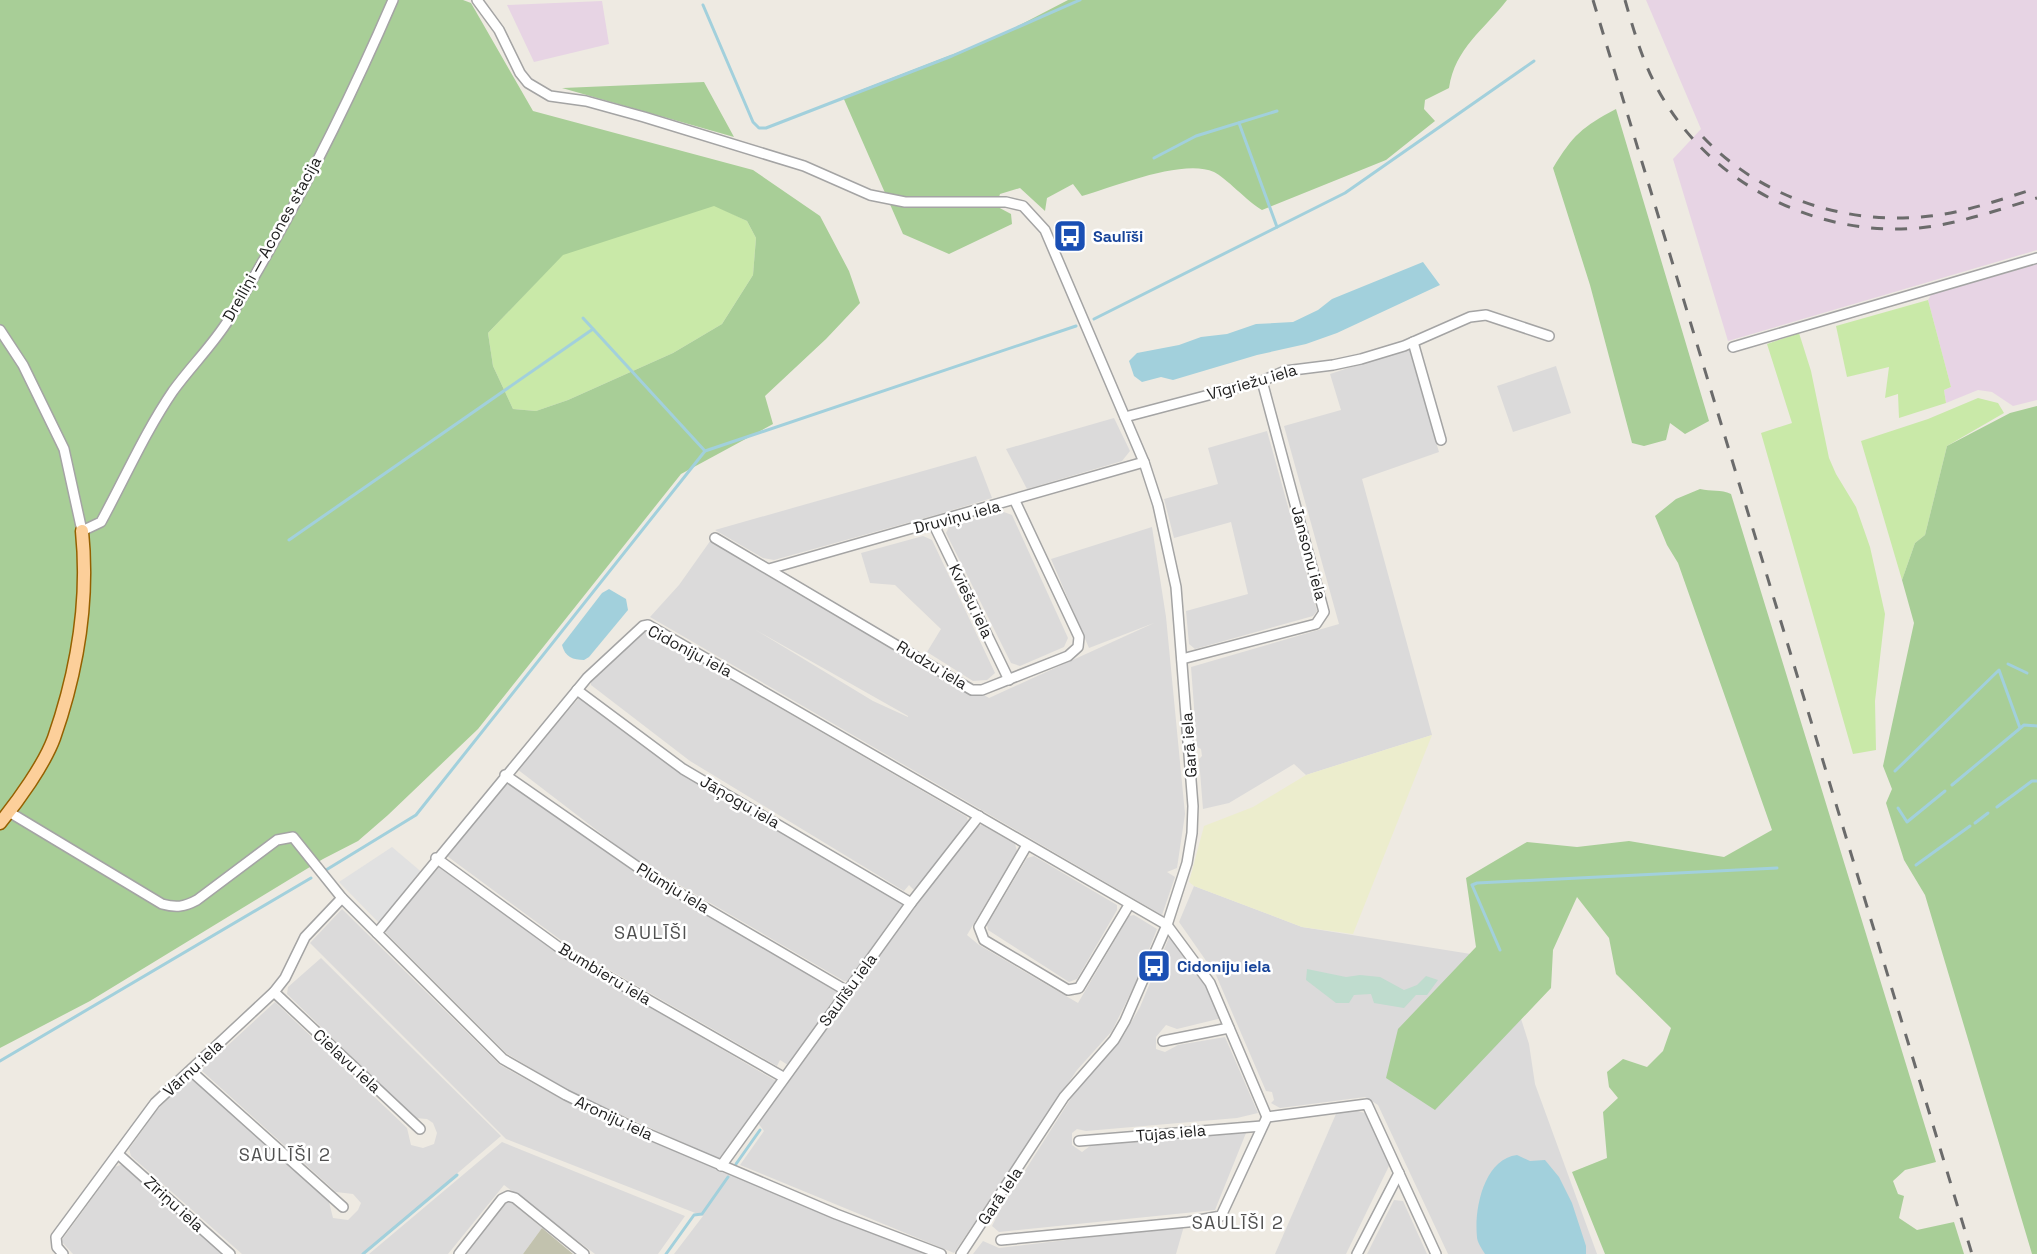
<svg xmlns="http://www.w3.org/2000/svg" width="2037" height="1254" font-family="'Space Grotesk',sans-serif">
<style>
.residential{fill:#dbdada;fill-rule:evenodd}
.industrial{fill:#e7d4e4}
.construction{fill:#c2c2ae}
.farmland{fill:#ecedcd}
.grass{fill:#c9e9a8}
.forest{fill:#a8ce97;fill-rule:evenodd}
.wetland{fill:#bfdcce}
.parking{fill:#e1e1e1}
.water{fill:#a2d0dc}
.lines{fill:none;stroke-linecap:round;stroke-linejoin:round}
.stream{stroke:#a2d0dc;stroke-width:3}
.minor-casing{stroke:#a4a4a4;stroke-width:12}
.major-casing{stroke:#956000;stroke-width:15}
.minor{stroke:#fff;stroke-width:9}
.major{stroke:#fccf9a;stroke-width:12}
.rail{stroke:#6b6b6b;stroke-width:3;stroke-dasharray:12 12;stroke-linecap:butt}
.labels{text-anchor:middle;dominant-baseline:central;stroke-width:5;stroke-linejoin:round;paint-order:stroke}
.transit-label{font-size:16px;font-weight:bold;fill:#164399;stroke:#fff;text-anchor:start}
.street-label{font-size:16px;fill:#1d1d1d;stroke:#fff}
.neighbourhood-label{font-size:18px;letter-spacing:1.5px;fill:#505050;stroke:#fff}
</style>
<rect width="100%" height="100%" fill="#eeeae2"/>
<g class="residential">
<polygon points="1409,348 1439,452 1362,479 1432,735 1306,775 1294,764 1229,803 1203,809 1199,759 1202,756 1201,749 1197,747 1191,667 1339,624 1284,426 1341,410 1330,374"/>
<polygon points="1556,366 1571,413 1513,432 1497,386"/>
<polygon points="1114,418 1130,451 1122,461 1027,489 1006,449"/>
<polygon points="1267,431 1317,611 1313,616 1195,649 1189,644 1186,611 1248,594 1231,522 1174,538 1164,499 1218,484 1208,448"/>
<polygon points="976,456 992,498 939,514 774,560 763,558 715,530"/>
<polygon points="1001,511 1012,515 1068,638 1064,647 1020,666 1011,663 946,533 949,527"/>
<path d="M1152,527L1166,617L1185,814L1177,868L1167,872L1175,877L1162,915L650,617L679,585L713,537L989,698L1154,623L1089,648L1051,559ZM754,629L908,716V717L873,701Z"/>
<polygon points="923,536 932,540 995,673 987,680 973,681 927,652 941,629 895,585 870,583 861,553"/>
<polygon points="644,629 967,817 968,822 916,892 909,885 904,891 690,761 591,685 591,679"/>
<polygon points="579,698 680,773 904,904 850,981 844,981 633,858 517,769"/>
<polygon points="506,782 837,992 841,996 788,1065 780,1060 777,1066 573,949 447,856 450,849"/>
<polygon points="982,825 1015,844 1017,851 967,935 979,945 1078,1003 1129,916 1134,915 1157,929 1137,980 1112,1031 1077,1070 954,1253 740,1165 764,1131 758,1123 830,1021 976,826"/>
<polygon points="1034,856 1117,905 1117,910 1077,979 1069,982 988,930 987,925 1027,858"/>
<polygon points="439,867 563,956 776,1081 719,1159 571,1092 506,1053 386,933 386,928"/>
<polygon points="1194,886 1302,927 1502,959 1529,1044 1535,1084 1597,1254 1448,1254 1378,1105 1365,1097 1280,1108 1271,1103 1274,1100 1272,1092 1266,1091 1216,975 1179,922"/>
<polygon points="342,909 500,1065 591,1115 925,1254 674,1254 703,1216 506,1139 310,943"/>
<polygon points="1170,935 1207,985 1222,1018 1177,1029 1166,1025 1156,1037 1156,1049 1165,1052 1178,1045 1225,1037 1258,1113 1237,1118 1086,1131 1077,1129 1072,1133 1072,1145 1082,1152 1094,1143 1246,1133 1215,1210 999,1232 992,1226 1000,1210 1075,1092 1122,1038 1140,1007"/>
<polygon points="321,958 501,1136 363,1254 242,1254 131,1156 129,1149 157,1110 190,1077 329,1202 333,1218 348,1220 358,1210 361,1203 353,1194 336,1192 201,1070 275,1002 407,1128 411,1145 423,1148 434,1144 437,1133 433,1123 427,1119 415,1118 287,994 288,987"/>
<polygon points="1355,1110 1368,1114 1389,1166 1346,1254 1275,1254 1336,1114"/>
<polygon points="502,1142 685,1216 658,1254 595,1254 504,1185 448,1254 369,1254"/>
<polygon points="123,1164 222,1254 73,1254 61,1241 115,1167"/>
<polygon points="507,1199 542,1228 523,1254 466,1254"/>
<polygon points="1394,1200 1403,1201 1427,1254 1367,1254"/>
<polygon points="1184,1226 1176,1254 973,1254 983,1241 999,1248"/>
</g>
<g class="industrial">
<polygon points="1646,0 2037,0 2037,250 1728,341 1673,159 1701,129"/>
<polygon points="602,1 609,44 534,62 507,5"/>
<polygon points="2037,264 2037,400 2013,406 1992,392 1978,390 1946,403 1944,390 1951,387 1928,300 1931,295"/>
</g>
<polygon class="construction" points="542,1228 573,1254 523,1254"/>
<polygon class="farmland" points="1432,735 1353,934 1302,927 1194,886 1189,882 1204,826 1253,807 1306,775"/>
<g class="grass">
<polygon points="714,205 747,221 756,238 753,275 722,324 673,353 568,400 536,411 513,409 493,366 488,333 563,254"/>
<polygon points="1928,300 1951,387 1944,390 1946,403 1899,418 1898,394 1885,398 1889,367 1847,377 1836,326"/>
<polygon points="1799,333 1811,371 1829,458 1836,474 1856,507 1870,547 1885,614 1875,701 1876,750 1853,754 1761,433 1792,423 1767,344"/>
<polygon points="1978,398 1998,403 2004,413 1947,446 1925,535 1915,543 1902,580 1861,441 1928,419"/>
</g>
<g class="forest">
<path d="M0,0H463L471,3L533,111L753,170L820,216L849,271L860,303L826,339L765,396L773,424L681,474L478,729L388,815L358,841L323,859L90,1001L0,1048ZM714,206L747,221L756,238L753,275L722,324L673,353L568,400L536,411L513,409L493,366L488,333L563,255Z"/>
<path d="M1068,0H1507C1484,30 1455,48 1449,88L1425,100L1424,109L1435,121L1386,160L1262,210C1248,202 1225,177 1214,172C1183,158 1114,187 1082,196L1073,184L1047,198L1045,211L1020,188L1000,194L996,206L1011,214L1012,224L949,254L903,234L843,97L995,38Z"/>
<polygon points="704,82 734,137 562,88 563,88"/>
<path d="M1616,109L1709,421L1685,434L1670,423L1666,440L1644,446L1632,443L1590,285L1553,168C1573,135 1582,127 1616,109Z"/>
<polygon points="2037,406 2037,1254 2032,1254 1925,895 1904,860 1886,803 1892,789 1883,766 1914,623 1902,580 1915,543 1925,535 1947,446 2010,413"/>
<path d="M1700,489C1711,492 1721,489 1731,494L1936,1162L1905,1170L1893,1181L1898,1194L1904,1196L1899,1218L1917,1230L1954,1222L1964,1254H1605L1572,1172L1607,1158L1603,1112L1618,1098L1609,1087L1607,1072L1623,1059L1647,1067L1663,1051L1671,1028L1616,974L1609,938L1577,897L1553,950L1551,988L1435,1110L1386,1078L1398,1029L1476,947L1466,878L1527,842L1577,847L1629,841L1724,857L1772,830L1678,563L1667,545L1655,516L1676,499Z"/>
</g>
<polygon class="wetland" points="1307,969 1346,977 1360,975 1380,977 1404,990 1417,985 1426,976 1438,980 1427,995 1416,995 1404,1008 1374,1003 1371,994 1354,995 1349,1003 1336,1003 1306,980"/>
<polygon class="parking" points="392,847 425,875 382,926 339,882"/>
<g class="water">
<polygon points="1423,262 1440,285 1337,333 1306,344 1257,355 1173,380 1161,377 1142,382 1134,376 1129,361 1137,353 1179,345 1201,337 1227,334 1256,324 1293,322 1318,310 1332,299"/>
<path d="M609,589L626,599L628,610L589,657L584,660C573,660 565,657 562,645L602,593Z"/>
<path d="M1517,1155L1530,1161L1545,1160L1559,1177L1572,1203L1586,1246V1254H1485C1482,1249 1477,1242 1477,1237C1474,1209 1484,1159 1517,1155Z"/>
</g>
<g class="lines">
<g class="stream">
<polyline points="703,5 753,122 759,128 766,128 952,56 1080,0"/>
<polyline points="1239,123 1277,227"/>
<polyline points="1154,158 1196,136 1277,111"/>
<polyline points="583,318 705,451"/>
<polyline points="1094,319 1345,193 1534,61"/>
<polyline points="289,540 593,329"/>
<polyline points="2008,664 2027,673"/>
<polyline points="1895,771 1999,670 2020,728"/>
<polyline points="1952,785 2024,725 2037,726"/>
<polyline points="1997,807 2032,781 2037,781"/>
<polyline points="1898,808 1907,822 1945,791"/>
<polyline points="1975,823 1988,813"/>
<polyline points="1916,865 1970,826"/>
<polyline points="326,870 416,815 705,451 1076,326"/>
<polyline points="1500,950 1472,885 1477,883 1777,868"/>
<polyline points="0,1061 311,878"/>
<polyline points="736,1164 760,1130"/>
<polyline points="363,1254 457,1175"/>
<polyline points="666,1254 694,1215 702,1214 728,1177"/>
</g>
<defs>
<g id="minor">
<polyline points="477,0 499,30 520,73 528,83 550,96 586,101 644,117 804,166 870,195 905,202 1006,202 1023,206 1045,230 1144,462 1158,505 1176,587 1193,806 1192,833 1187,863 1167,925 1125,1021 1114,1040 1064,1097 961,1254"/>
<path d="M0,330L23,365L64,449L82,531L101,522C125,478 145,432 173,391C191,366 213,345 229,319C291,217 346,109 393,0"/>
<polyline points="1413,342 1441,440"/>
<polyline points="1733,347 2037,258"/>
<polyline points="1125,417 1262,381 1285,371 1333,365 1361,359 1404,346 1470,317 1486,315 1549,336"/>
<polyline points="933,523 1009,680"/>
<polyline points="715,538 972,690 982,690 1068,656 1078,647 1079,637 1015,501"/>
<polyline points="769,569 1144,462"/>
<polyline points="1182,659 1316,624 1324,612 1262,381"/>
<polyline points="577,690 683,769 911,903"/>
<polyline points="505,775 652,877 847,991"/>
<path d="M9,812L162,904C176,908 184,907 197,900L277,840L293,837L342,898L503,1059L566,1095L634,1128L836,1214L941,1254"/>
<polyline points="1027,845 979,927 984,940 1068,990 1079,988 1129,905"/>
<polyline points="436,858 568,954 783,1077"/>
<polyline points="377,933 587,678 643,626 648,625 1167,925 1210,983 1267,1117 1367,1104 1436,1254"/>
<polyline points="274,992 420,1129"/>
<polyline points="1163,1041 1229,1028"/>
<polyline points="191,1071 343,1207"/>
<polyline points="1079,1141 1262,1126"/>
<polyline points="118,1154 230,1254"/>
<polyline points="721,1166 911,903 979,816"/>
<polyline points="1001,1240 1188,1222 1221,1216 1267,1117"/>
<polyline points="63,1254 57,1247 56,1237 155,1103 274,992 285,978 305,937 342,898"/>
<polyline points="459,1254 502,1199 508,1196 515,1198 584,1254"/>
<polyline points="1357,1254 1399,1173"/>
</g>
<path id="major" d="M0,823C18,801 44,765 54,738C77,672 89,600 82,531"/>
</defs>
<use href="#minor" class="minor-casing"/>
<use href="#major" class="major-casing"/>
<use href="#minor" class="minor"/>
<use href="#major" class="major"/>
<g class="rail">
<polyline points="1593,0 1972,1254"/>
<path d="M1625,0C1633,28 1641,56 1654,82C1703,181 1817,241 1927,227C1964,222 2001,209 2037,198"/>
<path d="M1703,137C1761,198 1847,226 1930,216C1967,212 2002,199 2037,188"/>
</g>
</g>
<defs>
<symbol id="bus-square" viewBox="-11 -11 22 22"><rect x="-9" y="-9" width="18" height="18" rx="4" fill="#1a4fb4" stroke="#fff"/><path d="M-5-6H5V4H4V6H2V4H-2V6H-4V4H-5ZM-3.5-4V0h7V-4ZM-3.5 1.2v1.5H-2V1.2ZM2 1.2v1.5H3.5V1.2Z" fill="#fff"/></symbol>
</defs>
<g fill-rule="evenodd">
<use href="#bus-square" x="1051" y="217" width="38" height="38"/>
<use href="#bus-square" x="1135" y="947" width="38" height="38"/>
</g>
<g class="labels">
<g class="transit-label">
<text x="1093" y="236">Saulīši</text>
<text x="1177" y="966">Cidoniju iela</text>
</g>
<g class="street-label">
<text transform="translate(272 239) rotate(-61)">Dreiliņi — Acones stacija</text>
<text transform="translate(1252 382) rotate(-16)">Vīgriežu iela</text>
<text transform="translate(957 517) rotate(-15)">Druviņu iela</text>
<text transform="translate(1309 553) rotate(75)">Jansonu iela</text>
<text transform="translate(971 601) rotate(64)">Kviešu iela</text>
<text transform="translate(690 651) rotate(28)">Cidoniju iela</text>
<text transform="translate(932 665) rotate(31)">Rudzu iela</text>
<text transform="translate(1189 745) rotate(-94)">Garā iela</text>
<text transform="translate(740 802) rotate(30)">Jāņogu iela</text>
<text transform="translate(673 888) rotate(31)">Plūmju iela</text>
<text transform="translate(605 974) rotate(31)">Bumbieru iela</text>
<text transform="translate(848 990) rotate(-54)">Saulīšu iela</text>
<text transform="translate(347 1061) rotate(43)">Cielavu iela</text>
<text transform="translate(193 1068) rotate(-43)">Vārnu iela</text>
<text transform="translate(614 1118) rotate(25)">Aroniju iela</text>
<text transform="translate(1171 1133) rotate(-5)">Tūjas iela</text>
<text transform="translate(1000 1196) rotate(-56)">Garā iela</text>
<text transform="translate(174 1204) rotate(42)">Zīriņu iela</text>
</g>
<g class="neighbourhood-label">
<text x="651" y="932">SAULĪŠI</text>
<text x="285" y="1154">SAULĪŠI 2</text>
<text x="1238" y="1222">SAULĪŠI 2</text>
</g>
</g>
</svg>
